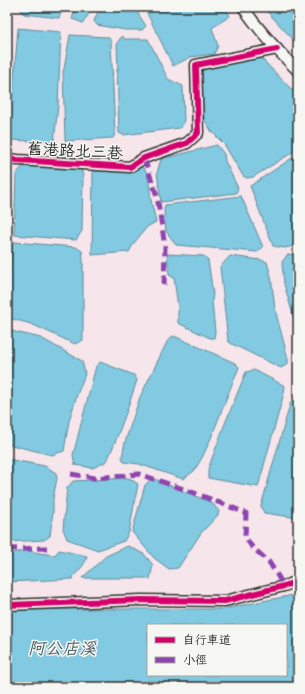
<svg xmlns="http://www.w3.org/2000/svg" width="305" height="694" font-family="Caveat,'LXGW WenKai TC',sans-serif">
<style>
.water{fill:#81cae2;stroke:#5f8a99;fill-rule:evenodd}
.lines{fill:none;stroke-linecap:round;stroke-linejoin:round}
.street-casing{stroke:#2b2b2b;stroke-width:13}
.street{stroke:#f6f6f2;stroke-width:10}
.quiet{stroke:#8e44ad;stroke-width:5;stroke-dasharray:10 5;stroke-linecap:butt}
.cycleway-casing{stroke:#f6f6f2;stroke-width:8}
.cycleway{stroke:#d6006c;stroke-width:6}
.labels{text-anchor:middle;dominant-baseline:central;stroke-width:3;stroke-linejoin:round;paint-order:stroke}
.street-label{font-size:16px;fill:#2b2b2b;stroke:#f6f6f2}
.water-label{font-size:17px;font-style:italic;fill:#455b62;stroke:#f6f6f2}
</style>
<rect width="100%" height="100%" fill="#f6e6eb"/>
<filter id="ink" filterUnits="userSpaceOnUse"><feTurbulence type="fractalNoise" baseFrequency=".025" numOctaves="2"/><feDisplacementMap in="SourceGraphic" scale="8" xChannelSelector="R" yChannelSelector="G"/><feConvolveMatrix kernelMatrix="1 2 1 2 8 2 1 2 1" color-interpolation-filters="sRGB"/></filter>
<g filter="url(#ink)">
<g class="water">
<polygon points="23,7 64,7 59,18 24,14 21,11"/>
<polygon points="76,7 93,7 83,23 72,19"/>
<polygon points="100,7 134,7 146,26 142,30 125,30 97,25 94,21"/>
<polygon points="144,7 225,7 230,16 212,28 218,46 214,54 191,57 173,66"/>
<polygon points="263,7 298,7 298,45"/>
<polygon points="18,28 61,32 58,105 54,142 9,140"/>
<polygon points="70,35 108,37 111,41 115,134 113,138 65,141 63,71 64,69"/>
<polygon points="122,36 124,39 148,39 168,79 183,86 184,123 180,128 123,135 119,133 117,69 118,70 117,43"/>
<polygon points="254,57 262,59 298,96 298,149 253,177 247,178 243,176 224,144 212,132 204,119 200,74 204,68"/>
<polygon points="217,145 224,154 225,161 238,188 236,193 161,202 157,173 161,159"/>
<polygon points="298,154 298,245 285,248 273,246 250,186"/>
<polygon points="25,164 80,167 83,175 82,231 76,240 14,235 16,174"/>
<polygon points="140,165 147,172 149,183 151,200 156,222 147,227 134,243 129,252 92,255 93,169"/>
<polygon points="241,196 263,247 257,252 176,245 166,231 164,211 165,205"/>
<polygon points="13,242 76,247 82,251 83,259 83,340 75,344 31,324 9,318 7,316 7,296"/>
<polygon points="298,253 298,326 295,322 284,284 282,262 287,255"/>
<polygon points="167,254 204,256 208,260 213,294 212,301 215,332 214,338 210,338 178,323 178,307 174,278 169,275"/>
<polygon points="230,256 261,260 267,262 271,276 275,309 288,359 288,364 281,368 232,344 228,341 220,267"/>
<polygon points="7,330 41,338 82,361 85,374 77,395 69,421 64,451 52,455 7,444"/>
<polygon points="174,336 235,363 239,367 238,370 232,384 211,438 203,456 194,471 183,479 139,464 124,462 122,457 125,442 140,397 167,342 170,338"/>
<polygon points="100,362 134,375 137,380 126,413 116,440 107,461 93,468 75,465 73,455 96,366"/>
<polygon points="254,370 285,386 284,393 258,487 208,478 208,469 224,426 246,372"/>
<polygon points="296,400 298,401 298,518 264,513 261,506 291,401"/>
<polygon points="7,459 45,466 56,473 57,478 53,499 53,511 50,536 44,540 7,542"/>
<polygon points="129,478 138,484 129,532 124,541 98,550 67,539 63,529 67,488 73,481"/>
<polygon points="152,478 212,503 219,511 218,515 201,533 178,568 169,569 154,558 132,532 145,485"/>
<polygon points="128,546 144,554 153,565 150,579 146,578 82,578 106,556"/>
<path d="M59,550L87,556C86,565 77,571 72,579L7,582V553L29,551L39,553L55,555Z"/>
<path d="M298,594V687H7V609H223ZM148,625H286V675H148Z"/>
</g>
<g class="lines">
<defs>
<g id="street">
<path d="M243,7C259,31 278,51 298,71"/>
<polyline points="7,159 18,160 130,167 144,158 187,143 198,133 196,65 277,49"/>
<polyline points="7,605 141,600 225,601 284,586 298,581"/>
</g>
</defs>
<use href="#street" class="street-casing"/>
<use href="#street" class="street"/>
<g class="quiet">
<polyline points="144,158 157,196 165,246 164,287"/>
<polyline points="71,474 95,478 139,474 192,492 246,513 245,537 252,547 269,562 284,586"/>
<polyline points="7,549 50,548"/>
</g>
<defs>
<g id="cycleway">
<polyline points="7,159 18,160 130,167 144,158 187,143 198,133 196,65 277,49"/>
<polyline points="7,605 141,600 225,601 284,586 298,581"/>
</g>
</defs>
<use href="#cycleway" class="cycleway-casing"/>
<use href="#cycleway" class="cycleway"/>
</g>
</g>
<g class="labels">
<g class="street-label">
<text transform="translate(75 151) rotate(3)">舊港路北三巷</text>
</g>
<g class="water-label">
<text x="62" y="648">阿公店溪</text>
</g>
</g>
<rect width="305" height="694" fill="none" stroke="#f6f6f2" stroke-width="24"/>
<rect x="12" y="12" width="281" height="670" fill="none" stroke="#2b2b2b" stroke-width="1.5" filter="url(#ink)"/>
<rect x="147" y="624" width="140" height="52" fill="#f6f6f2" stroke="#a5a5a2"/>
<rect x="155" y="637" width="20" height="6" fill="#d6006c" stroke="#a5a5a2"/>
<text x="183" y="644" font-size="12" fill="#2b2b2b">自行車道</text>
<rect x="155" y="657" width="20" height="6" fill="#8e44ad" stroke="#a5a5a2"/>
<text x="183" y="664" font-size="12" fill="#2b2b2b">小徑</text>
</svg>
